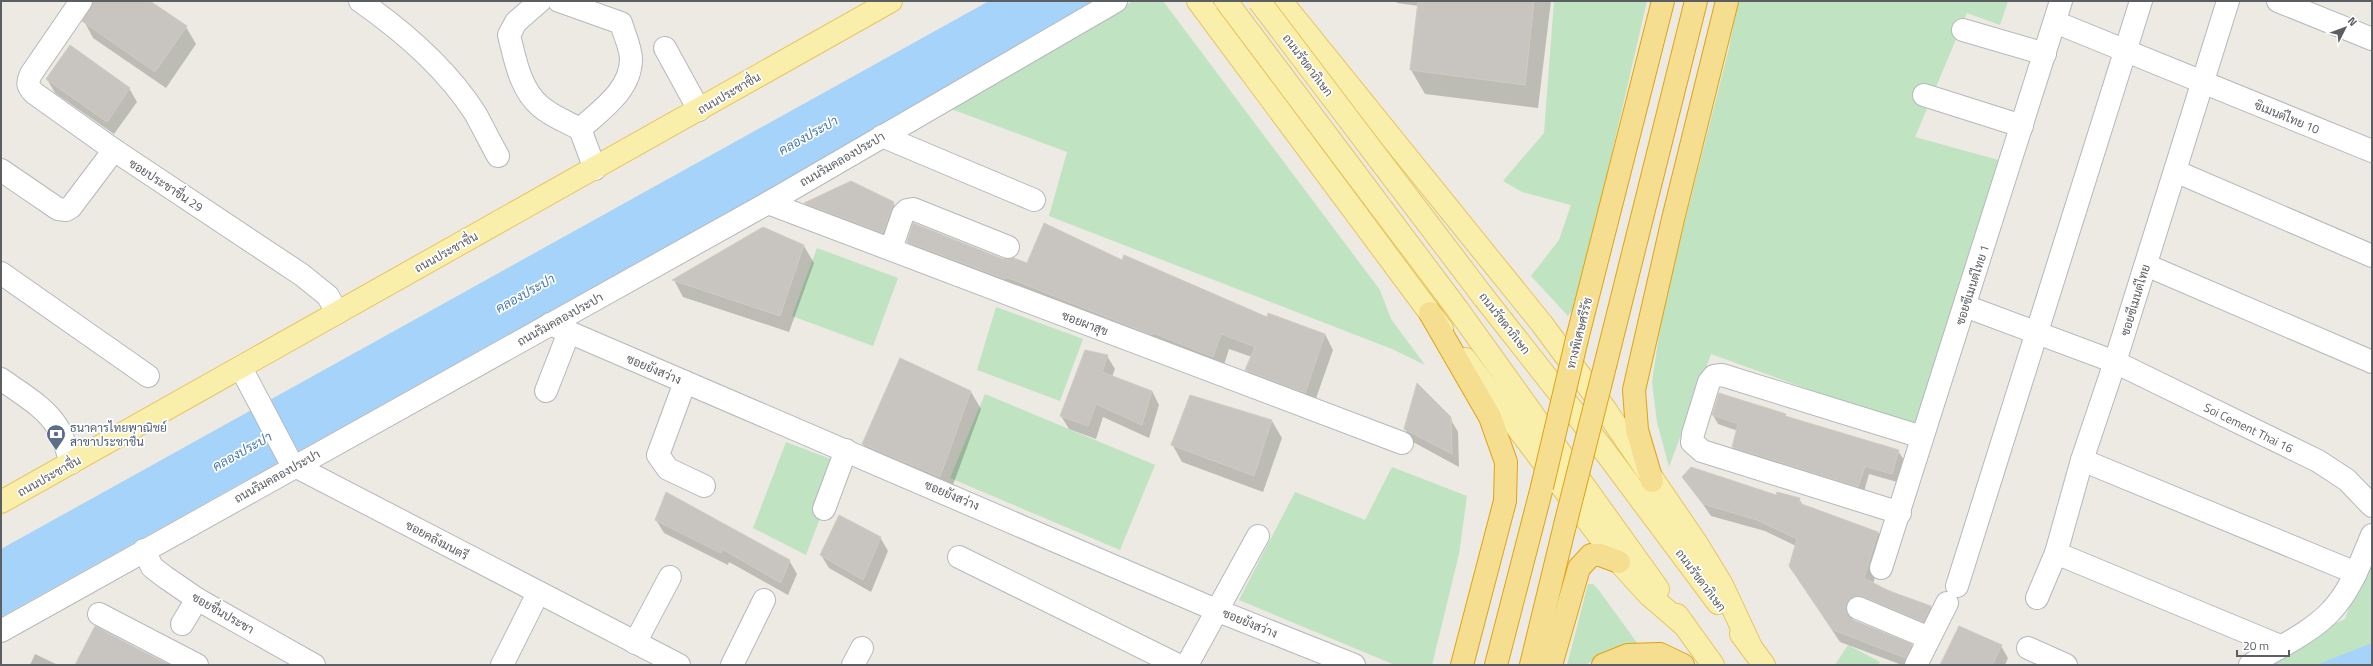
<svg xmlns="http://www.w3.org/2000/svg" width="2373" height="666" font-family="'Titillium Web',Sarabun,sans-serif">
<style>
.green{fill:#c0e3c1}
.water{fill:#a5d3f9}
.shadow{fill:#0003}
.building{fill:#c8c5c0;stroke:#d1ccc1}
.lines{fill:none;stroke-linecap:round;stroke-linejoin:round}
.minor-casing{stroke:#b5b8bc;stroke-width:24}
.major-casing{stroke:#e8c560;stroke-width:24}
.highway-casing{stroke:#e0a40f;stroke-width:24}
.minor{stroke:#fff;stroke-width:22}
.major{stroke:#f9efaa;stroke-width:22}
.highway{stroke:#f6de90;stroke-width:22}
.major-bridge-casing{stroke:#e8c560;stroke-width:24;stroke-linecap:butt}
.highway-bridge-casing{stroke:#e0a40f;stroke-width:24;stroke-linecap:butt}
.major-bridge{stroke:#f9efaa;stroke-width:22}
.highway-bridge{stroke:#f6de90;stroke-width:22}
.labels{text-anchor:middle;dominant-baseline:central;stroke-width:3.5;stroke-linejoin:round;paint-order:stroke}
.street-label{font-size:12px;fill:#5b5e62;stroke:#fff}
.service-label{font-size:12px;fill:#4e5e75;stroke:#fff;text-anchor:start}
.water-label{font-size:13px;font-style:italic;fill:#4779b2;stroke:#fff}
</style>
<rect width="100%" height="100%" fill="#eceae2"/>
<g class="green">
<polygon points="1133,1 1163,1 1380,290 1391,319 1425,365 1392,349 1049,216 1067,152 951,109"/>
<polygon points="1554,1 1647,1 1577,304 1568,316 1531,276 1559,240 1571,205 1522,192 1503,181 1544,133"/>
<polygon points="1738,1 2008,1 2000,25 1967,13 1915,137 2002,161 1916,428 1711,354 1669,467 1657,422 1652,382 1663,308 1729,48"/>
<polygon points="817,248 898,278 873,346 792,316"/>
<polygon points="996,307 1083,339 1060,401 977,370"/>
<polygon points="985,394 1155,465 1120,550 950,478"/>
<polygon points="786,442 841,463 806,555 753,528"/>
<polygon points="1392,467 1467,496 1459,554 1432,665 1395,665 1239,600 1295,492 1365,520"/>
<polygon points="2372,545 2372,665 2257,665 2271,654 2345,619"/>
<polygon points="1588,584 1593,584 1598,589 1640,647 1611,651 1585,665 1567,665"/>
<polygon points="1848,645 1880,662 1878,665 1835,665"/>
</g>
<g class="water">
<polygon points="989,1 1107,1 1,617 1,549"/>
<polygon points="2372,643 2372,665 2316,665"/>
</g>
<g class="shadow">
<polygon points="93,1 149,1 186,27 196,44 166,88 93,38 84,21"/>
<polygon points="1396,1 1551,1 1538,108 1425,94 1411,70 1419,6 1397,3"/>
<polygon points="47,79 129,88 137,102 114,134 55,93"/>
<polygon points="851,182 893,203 901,216 891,246 813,217 806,204"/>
<polygon points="908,242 1028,264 1123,261 1268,318 1325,334 1333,350 1313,407 1255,385 1247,370 1252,357 1229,349 1222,371 916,257"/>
<polygon points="804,246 814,263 789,332 683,297 674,280"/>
<polygon points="1107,356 1115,369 1112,377 1152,391 1159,405 1149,438 1103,417 1096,439 1069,429 1061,416"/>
<polygon points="971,392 981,409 950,493 873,461 863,444"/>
<polygon points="1191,396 1272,421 1282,438 1263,492 1182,462 1172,444"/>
<polygon points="1713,415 1785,415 1786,417 1898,451 1904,460 1897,482 1869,474 1863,495 1738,456 1733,447 1738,431 1718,424"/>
<polygon points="1450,418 1458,432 1459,467 1413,442 1405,429"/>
<polygon points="1684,477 1777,497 1799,499 1803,505 1878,532 1885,544 1873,584 1931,607 1938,619 1930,633 1853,616 1852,620 1912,645 1918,657 1914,665 1902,665 1840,642 1797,578 1796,546 1765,531 1711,516"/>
<polygon points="656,520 789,560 797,574 788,595 729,562 728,565 664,533"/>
<polygon points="880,537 888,551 871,592 829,568 821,555"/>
<polygon points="2001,646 2008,658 2005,665 1941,665"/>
<polygon points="35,654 58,665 30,665"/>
</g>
<g class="building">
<polygon points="93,1 150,1 187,26 155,72 82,21"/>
<polygon points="1418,1 1534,1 1525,85 1410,70"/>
<polygon points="70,45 130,88 107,122 46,79"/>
<polygon points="851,181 894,202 883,233 804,203"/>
<polygon points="913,223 1003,259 1014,258 1027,263 1044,223 1122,260 1124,255 1267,317 1268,313 1325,334 1305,393 1245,370 1255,347 1221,334 1213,357 1153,333 1152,335 1006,277 1005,279 907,242"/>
<polygon points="763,227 804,245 780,316 672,280"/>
<polygon points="1085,350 1108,355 1102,372 1152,391 1142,425 1096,404 1088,426 1060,416"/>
<polygon points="900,358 971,391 940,477 862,444"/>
<polygon points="1417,383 1451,417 1452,454 1404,429"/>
<polygon points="1719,393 1786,414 1785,416 1899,450 1892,474 1865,466 1858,487 1732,447 1738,424 1712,415"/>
<polygon points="1190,395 1272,420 1254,476 1171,445"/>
<polygon points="1691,467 1776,495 1777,492 1800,498 1799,503 1878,532 1864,578 1889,591 1931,606 1923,622 1862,596 1856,596 1850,598 1846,604 1846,610 1853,620 1912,644 1906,658 1833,630 1789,566 1797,539 1757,520 1703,504 1682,477"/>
<polygon points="666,492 790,560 781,583 722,549 721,553 655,520"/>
<polygon points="839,515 881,537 863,580 820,555"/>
<polygon points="95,626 136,648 170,665 75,665"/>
<polygon points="1959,626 2002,645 1992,665 1940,665"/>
</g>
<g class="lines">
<defs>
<g id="minor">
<path d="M81,1L31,74C27,83 27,86 34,93L114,150"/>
<path d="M360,1C403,31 446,68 475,113C483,127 490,142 498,156"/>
<path d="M540,1L516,22L509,35C515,59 520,89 540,106C551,116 567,122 580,129L595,169"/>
<path d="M559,1L621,23C624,34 631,48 631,59C631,90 601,110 580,129"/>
<polyline points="2278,1 2372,39"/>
<polyline points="2055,22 2372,151"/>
<polyline points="1963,30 2045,54"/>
<polyline points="665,48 699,110"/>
<polyline points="1924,95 2022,126"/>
<polyline points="882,136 1034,200"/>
<polyline points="1,170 58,209 66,210 71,207 114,150 302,275 328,296 337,313"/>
<polyline points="2175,171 2372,256"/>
<polyline points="768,203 1402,443"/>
<polyline points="891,249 903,214 907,210 913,209 1008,247"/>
<polyline points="2146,265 2372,362"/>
<polyline points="1,273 148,376"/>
<path id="s1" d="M1965,306L2115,362L2318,461L2347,480L2372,506"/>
<polyline points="550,324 1216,610 1354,665"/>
<polyline points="241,368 289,459 295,466 679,665"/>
<path d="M1,379C20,393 46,407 58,428C64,438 67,451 71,463"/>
<polyline points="685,382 658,455 668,469 704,486"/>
<polyline points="546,391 569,332"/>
<polyline points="2082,460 2356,573"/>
<polyline points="824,509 846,450"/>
<polyline points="1900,513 1702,451 1692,442 1693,434 1709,382 1714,376 1722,375 1922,437"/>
<polyline points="144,550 152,567 165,577 197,599 314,665"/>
<polyline points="2056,553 2280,646"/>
<polyline points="959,557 1178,665"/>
<polyline points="1881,568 2061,1"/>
<polyline points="1957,586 2141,1"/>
<polyline points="2037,598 2056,553 2082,460 2115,362 2228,1"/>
<polyline points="1858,608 1929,638"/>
<polyline points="99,614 197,665"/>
<polyline points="182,624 197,599"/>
<polyline points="1,631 768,203 1116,1"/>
<polyline points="635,643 670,577"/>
<polyline points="2028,648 2066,665"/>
<polyline points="502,665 538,593"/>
<polyline points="732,665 764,600"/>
<polyline points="853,665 862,648"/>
<polyline points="1187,665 1258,536"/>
<polyline points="1916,665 1947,603"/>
<path d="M2250,665C2275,649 2311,633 2331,611C2351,590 2361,561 2372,535"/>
</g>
<g id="major">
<polyline points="1198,1 1442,329"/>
<polyline points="1281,1 1542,324 1605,409 1697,544 1722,585 1750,645"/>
<polyline points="1482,295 1600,445 1718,603"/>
<polyline points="1458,310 1658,589"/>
<polyline points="1465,359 1619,562 1649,595 1685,626"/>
<polyline points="1,502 891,1"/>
<polyline points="1677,615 1713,665"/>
<polyline points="1741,634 1764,665"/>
</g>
<g id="highway">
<polyline points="1430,313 1490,417 1506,462 1505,501 1462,665"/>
<polyline points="1577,339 1663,1"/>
<polyline points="1606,362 1696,1"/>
<polyline points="1652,481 1637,430 1634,390 1673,219 1727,1"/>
<polyline points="1496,665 1542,487"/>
<polyline points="1531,665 1565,525"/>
<polyline points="1551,665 1579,568 1591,555 1600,555 1619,562"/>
<polyline points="1603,665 1628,655 1660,654 1683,665"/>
</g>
</defs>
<use href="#minor" class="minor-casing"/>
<use href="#major" class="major-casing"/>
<use href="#highway" class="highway-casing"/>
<use href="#minor" class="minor"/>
<use href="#major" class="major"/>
<use href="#highway" class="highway"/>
<defs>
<g id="major-bridge">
<polyline points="1226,1 1458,310"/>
<polyline points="1259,1 1482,295"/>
</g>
<g id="highway-bridge">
<polyline points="1542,487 1577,339"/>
<polyline points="1565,525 1606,362"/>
</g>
</defs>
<use href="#major-bridge" class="major-bridge-casing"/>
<use href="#highway-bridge" class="highway-bridge-casing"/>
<use href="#major-bridge" class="major-bridge"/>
<use href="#highway-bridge" class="highway-bridge"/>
</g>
<defs>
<symbol id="bank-pin" viewBox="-11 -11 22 30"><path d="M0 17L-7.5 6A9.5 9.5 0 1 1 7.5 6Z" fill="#5c6f8a" stroke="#fff"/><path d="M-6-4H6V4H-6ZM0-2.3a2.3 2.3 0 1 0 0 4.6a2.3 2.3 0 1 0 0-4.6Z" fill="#fff"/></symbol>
</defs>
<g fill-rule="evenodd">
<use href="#bank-pin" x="45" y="423" width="22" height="30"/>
</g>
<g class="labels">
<g class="street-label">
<text transform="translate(1308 65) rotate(53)">ถนนรัชดาภิเษก</text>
<text transform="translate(729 93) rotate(-30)">ถนนประชาชื่น</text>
<text transform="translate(2287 117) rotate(22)">ซิเมนต์ไทย 10</text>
<text transform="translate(842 159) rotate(-30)">ถนนริมคลองประปา</text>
<text transform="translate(166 185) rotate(33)">ซอยประชาชื่น 29</text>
<text transform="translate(446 252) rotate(-29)">ถนนประชาชื่น</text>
<text transform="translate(1972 285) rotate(-72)">ซอยซีเมนต์ไทย 1</text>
<text transform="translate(2135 300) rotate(-73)">ซอยซีเมนต์ไทย</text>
<text transform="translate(560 319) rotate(-29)">ถนนริมคลองประปา</text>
<text transform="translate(1085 323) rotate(21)">ซอยผาสุข</text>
<text transform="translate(1505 323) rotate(52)">ถนนรัชดาภิเษก</text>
<text transform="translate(1579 333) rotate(-76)">ทางพิเศษศรีรัช</text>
<text transform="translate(654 369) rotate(23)">ซอยยังสว่าง</text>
<text stroke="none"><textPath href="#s1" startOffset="309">Soi Cement Thai 16</textPath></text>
<text transform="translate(49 476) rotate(-29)">ถนนประชาชื่น</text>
<text transform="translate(277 476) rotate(-29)">ถนนริมคลองประปา</text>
<text transform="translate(952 495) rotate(23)">ซอยยังสว่าง</text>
<text transform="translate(437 540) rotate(28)">ซอยคลังมนตรี</text>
<text transform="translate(1701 580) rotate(53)">ถนนรัชดาภิเษก</text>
<text transform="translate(223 613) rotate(30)">ซอยชื่นประชา</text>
<text transform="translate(1250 623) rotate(22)">ซอยยังสว่าง</text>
</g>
<g class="service-label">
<text x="70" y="427">ธนาคารไทยพาณิชย์<tspan x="70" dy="14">สาขาประชาชื่น</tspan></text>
</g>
<g class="water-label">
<text transform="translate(808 135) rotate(-29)">คลองประปา</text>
<text transform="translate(525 293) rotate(-29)">คลองประปา</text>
<text transform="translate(242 451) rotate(-29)">คลองประปา</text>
</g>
</g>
<rect width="2373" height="666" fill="none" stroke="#5b5e62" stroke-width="4"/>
<g transform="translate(2345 28) rotate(48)" stroke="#ffffff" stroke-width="3" paint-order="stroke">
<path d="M0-3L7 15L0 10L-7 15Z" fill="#5b5e62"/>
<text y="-6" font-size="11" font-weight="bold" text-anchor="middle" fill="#5b5e62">N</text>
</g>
<path d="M2237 650v6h52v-6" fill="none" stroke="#5b5e62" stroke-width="2"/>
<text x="2243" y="650" font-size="12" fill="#5b5e62" stroke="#ffffff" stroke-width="3" paint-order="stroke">20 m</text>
</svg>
